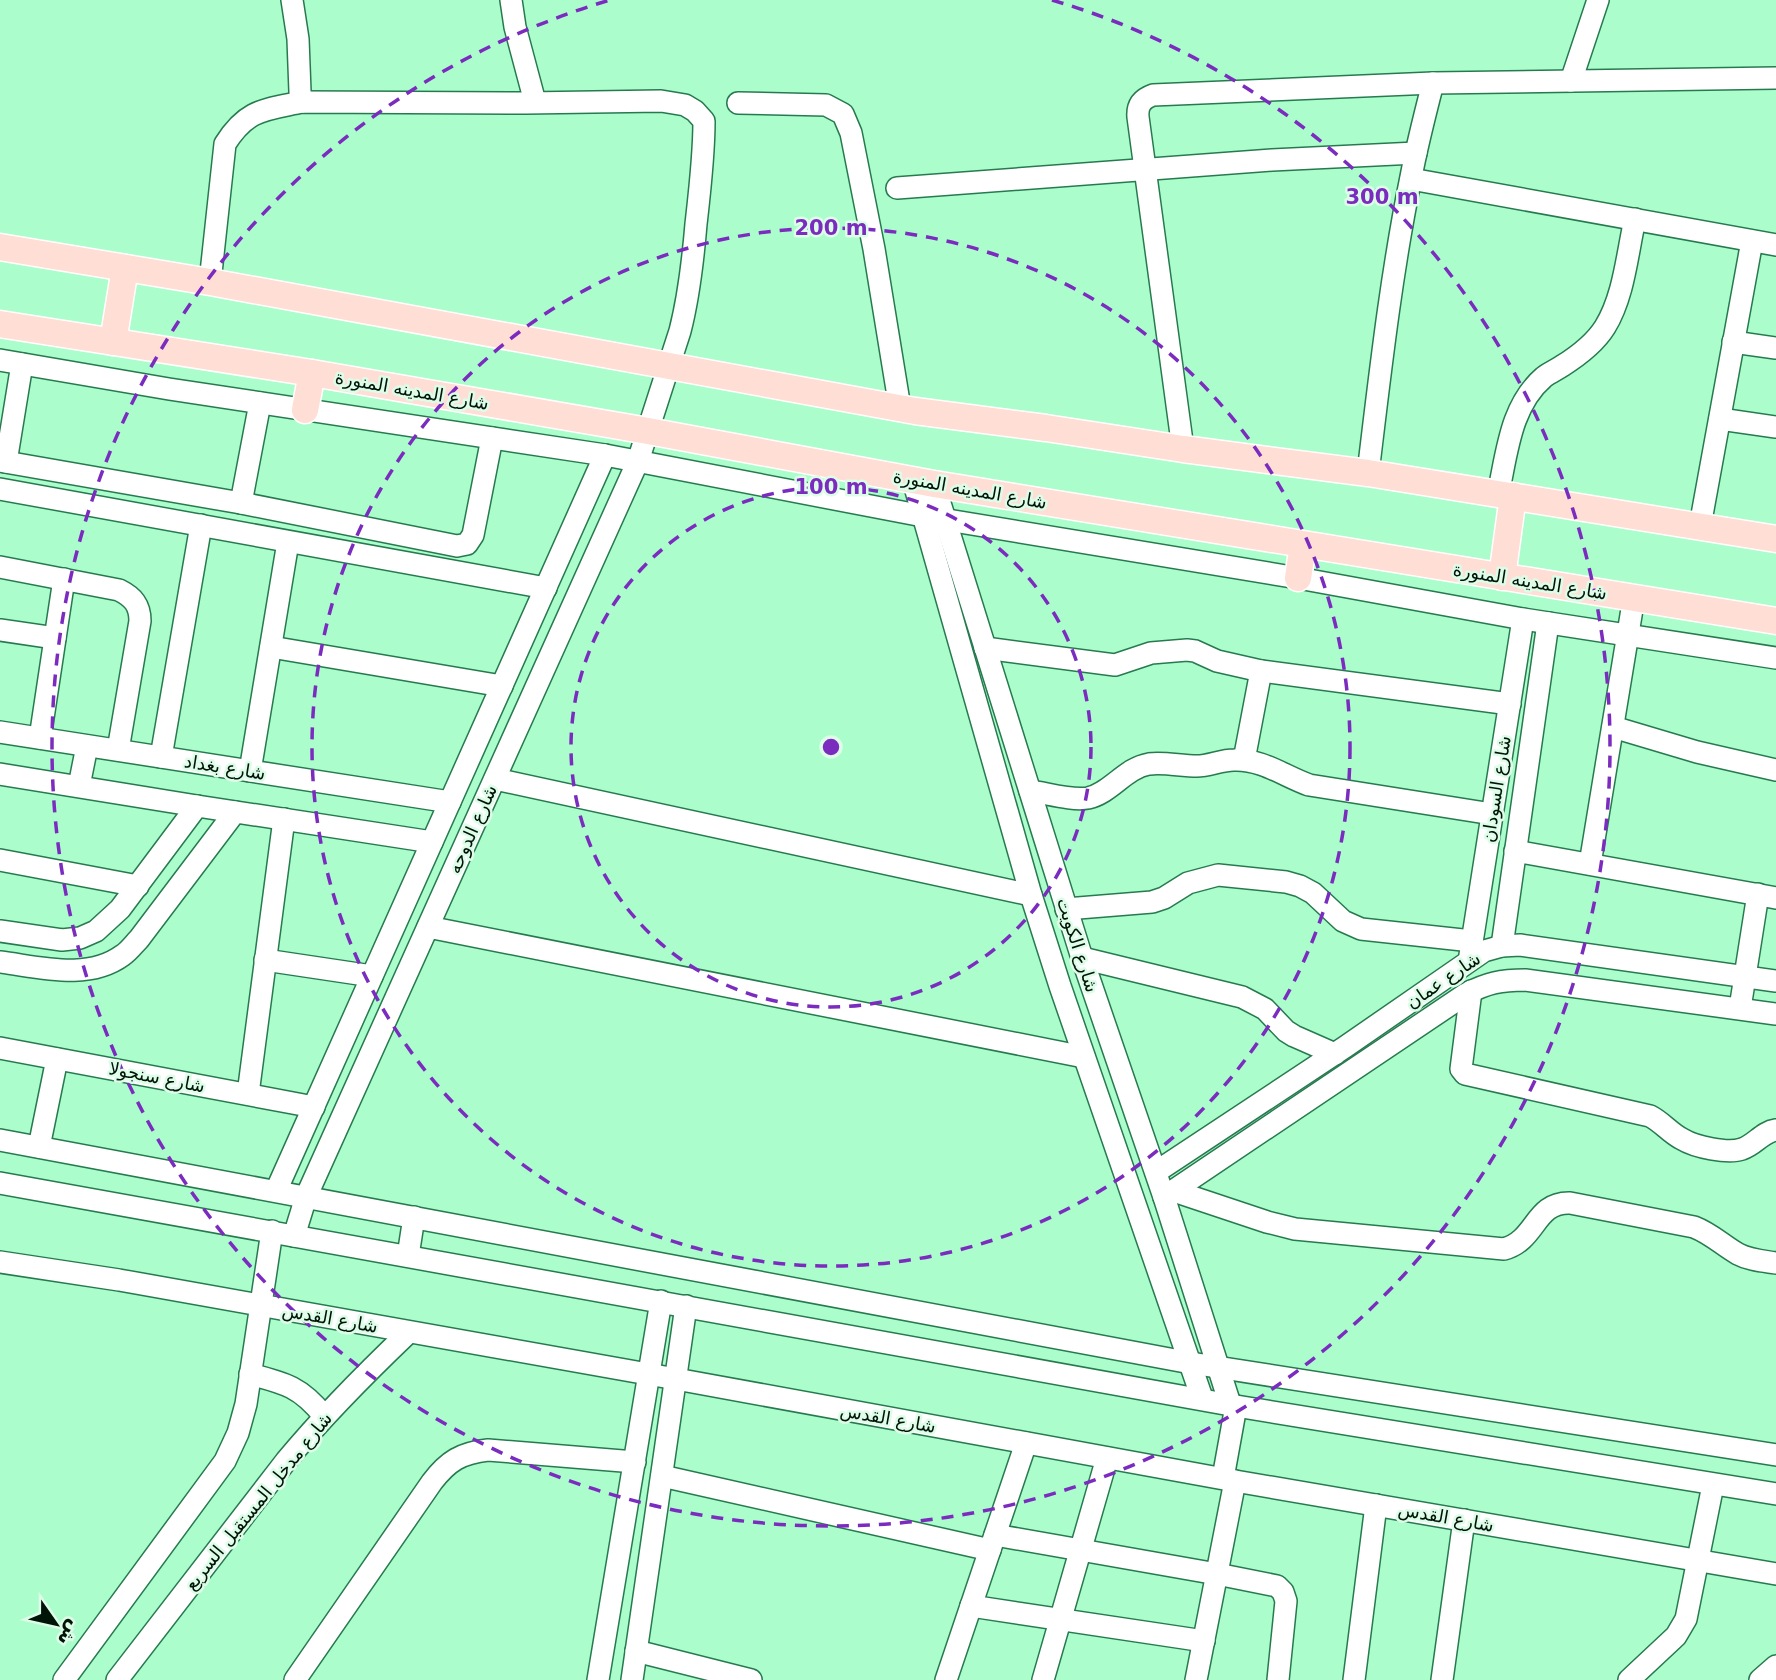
<svg xmlns="http://www.w3.org/2000/svg" width="1776" height="1680" font-family="'DejaVu Sans',Vazirmatn,sans-serif">
<style>
.lines{fill:none;stroke-linecap:round;stroke-linejoin:round}
.minor-casing{stroke:#277a4f;stroke-width:24}
.major-casing{stroke:#fff;stroke-width:29}
.minor{stroke:#fff;stroke-width:21}
.major{stroke:#feded5;stroke-width:26}
.ring{fill:none;stroke:#7b2cbf;stroke-width:3.5;stroke-dasharray:12 9}
.labels{text-anchor:middle;dominant-baseline:central;stroke-width:5;stroke-linejoin:round;paint-order:stroke}
.street-label{font-size:18px;fill:#001407;stroke:#defde9}
.centre{fill:#7b2cbf;stroke:#defde9;stroke-width:3.5}
.ring-label{font-size:21px;text-anchor:middle;font-weight:bold;fill:#7b2cbf;stroke:#defde9;stroke-width:5;stroke-linejoin:round;paint-order:stroke}
</style>
<rect width="100%" height="100%" fill="#abfdcb"/>
<g class="lines">
<defs>
<g id="minor">
<polyline points="292,0 298,39 300,92 302,102"/>
<polyline points="511,0 515,27 535,102"/>
<polyline points="1571,81 1598,0"/>
<polyline points="738,103 826,105 843,114 851,133 874,249 900,408"/>
<polyline points="1411,179 1776,245"/>
<polyline points="897,188 1272,160 1416,153"/>
<path d="M210,282L225,144C247,109 264,110 302,102L526,103L661,101L685,105L695,111L704,121C704,156 700,189 696,224C693,260 689,296 680,331L638,461L306,1197L294,1236"/>
<polyline points="1733,342 1776,348"/>
<polyline points="0,360 169,389 605,455 923,516 1298,578 1523,619 1776,658"/>
<polyline points="1720,419 1776,427"/>
<path d="M1183,449L1138,117C1137,105 1142,99 1153,95L1433,83L1776,78"/>
<polyline points="0,461 241,503 457,546 467,544 473,535 492,438"/>
<polyline points="6,462 22,364"/>
<path d="M1368,473C1380,374 1391,275 1411,177C1417,145 1425,114 1433,83"/>
<polyline points="913,480 1031,895 1060,986 1202,1398"/>
<polyline points="934,484 1082,958 1164,1197 1230,1404"/>
<polyline points="0,489 546,588"/>
<path d="M1498,494C1507,454 1510,406 1544,377C1549,373 1556,370 1562,366C1578,356 1595,343 1605,327C1624,296 1627,255 1635,219"/>
<polyline points="241,503 260,403"/>
<polyline points="1700,526 1752,241"/>
<path d="M0,567L119,590C133,597 140,605 140,621L118,750"/>
<polyline points="0,630 55,638"/>
<polyline points="271,647 502,686"/>
<polyline points="985,648 1115,665 1151,653 1187,650 1195,651 1217,661 1261,671 1510,704"/>
<polyline points="1613,727 1697,752 1776,770"/>
<polyline points="0,732 450,802"/>
<polyline points="40,738 64,579"/>
<polyline points="161,757 201,525"/>
<polyline points="1244,760 1261,671"/>
<polyline points="250,771 288,542"/>
<polyline points="0,774 197,806 432,842"/>
<polyline points="495,779 1031,895"/>
<polyline points="79,786 87,746"/>
<path d="M1030,791C1046,793 1072,801 1088,798C1111,793 1125,768 1149,764C1164,762 1181,766 1197,766C1209,766 1221,760 1234,760C1262,759 1284,776 1309,785L1492,814"/>
<polyline points="1515,851 1776,898"/>
<polyline points="0,860 138,886"/>
<polyline points="1590,864 1634,597"/>
<polyline points="1066,909 1152,902 1164,898 1188,883 1218,875 1286,882 1300,886 1313,893 1343,921 1361,929 1472,941"/>
<polyline points="428,927 1084,1057"/>
<polyline points="0,931 62,940 80,938 96,931 120,909 197,806"/>
<polyline points="1502,946 1548,623"/>
<polyline points="1470,955 1523,619"/>
<polyline points="1082,958 1242,997 1265,1009 1286,1031 1294,1036 1335,1054"/>
<polyline points="265,960 372,976"/>
<path d="M0,962C40,967 88,981 123,955C129,951 134,944 139,939L235,812"/>
<path d="M1471,991L1461,1069L1465,1074L1650,1116C1662,1122 1670,1133 1682,1139C1695,1147 1728,1154 1742,1149C1755,1145 1762,1132 1776,1130"/>
<polyline points="1740,1008 1758,894"/>
<polyline points="0,1048 314,1107"/>
<polyline points="248,1094 284,819"/>
<polyline points="0,1140 1191,1363 1776,1455"/>
<polyline points="39,1147 57,1059"/>
<polyline points="1156,1172 1345,1047 1484,951 1502,946 1520,945 1776,981"/>
<polyline points="0,1183 1236,1406 1776,1494"/>
<polyline points="276,1191 605,455"/>
<path d="M1174,1191L1267,1222L1295,1229L1504,1249C1537,1240 1534,1202 1570,1203L1694,1227C1712,1234 1722,1245 1738,1254C1749,1260 1763,1261 1776,1263"/>
<path d="M1164,1197L1466,994C1487,983 1501,980 1525,980L1776,1014"/>
<polyline points="408,1256 414,1217"/>
<polyline points="0,1262 119,1280 676,1379 1235,1481 1776,1574"/>
<path d="M250,1374C285,1383 301,1387 324,1416"/>
<polyline points="662,1476 990,1550"/>
<polyline points="1223,1478 1236,1406"/>
<polyline points="995,1535 1217,1574 1277,1586 1283,1592 1286,1601 1278,1680"/>
<polyline points="971,1606 1204,1641"/>
<polyline points="636,1651 751,1680"/>
<polyline points="64,1680 225,1461 238,1433 246,1404 272,1231"/>
<path d="M117,1680L286,1461C324,1415 366,1373 409,1332"/>
<path d="M295,1680L432,1482C448,1461 461,1453 488,1450L635,1462"/>
<polyline points="598,1680 661,1301"/>
<polyline points="632,1680 686,1306"/>
<polyline points="946,1680 1026,1443"/>
<polyline points="1043,1680 1107,1458"/>
<polyline points="1196,1680 1235,1481"/>
<polyline points="1354,1680 1376,1505"/>
<polyline points="1442,1680 1464,1520"/>
<polyline points="1629,1680 1676,1636 1686,1619 1713,1485"/>
<polyline points="1760,1680 1776,1666"/>
</g>
<g id="major">
<polyline points="0,247 210,282 915,411 1046,428 1183,449 1368,473 1776,539"/>
<polyline points="0,324 312,373 648,431 934,484 1776,621"/>
<polyline points="113,342 125,268"/>
<polyline points="305,410 312,373"/>
<polyline points="1502,577 1513,496"/>
<polyline points="1298,578 1303,545"/>
</g>
</defs>
<use href="#minor" class="minor-casing"/>
<use href="#major" class="major-casing"/>
<use href="#minor" class="minor"/>
<use href="#major" class="major"/>
</g>
<g class="ring">
<circle cx="831" cy="747" r="260"/>
<circle cx="831" cy="747" r="519"/>
<path d="M1052 0A779 779 0 1 1 610 0"/>
</g>
<g class="labels">
<g class="street-label">
<text transform="translate(412 390) rotate(10)">شارع المدينه المنورة</text>
<text transform="translate(970 489) rotate(10)">شارع المدينه المنورة</text>
<text transform="translate(1530 581) rotate(9)">شارع المدينه المنورة</text>
<text transform="translate(225 767) rotate(9)">شارع بغداد</text>
<text transform="translate(1496 789) rotate(-81)">شارع السودان</text>
<text transform="translate(472 829) rotate(-66)">شارع الدوحه</text>
<text transform="translate(1078 945) rotate(72)">شارع الكويت</text>
<text transform="translate(1443 980) rotate(-34)">شارع عمان</text>
<text transform="translate(157 1077) rotate(11)">شارع سنجولا</text>
<text transform="translate(330 1318) rotate(10)">شارع القدس</text>
<text transform="translate(888 1418) rotate(10)">شارع القدس</text>
<text transform="translate(258 1501) rotate(-51)">شارع مدخل المستقبل السريع</text>
<text transform="translate(1446 1517) rotate(10)">شارع القدس</text>
</g>
</g>
<circle cx="831" cy="747" r="10" class="centre"/>
<g class="ring-label">
<text x="1382" y="204">300 m</text>
<text x="831" y="235">200 m</text>
<text x="831" y="494">100 m</text>
</g>
<g transform="translate(56 1624) rotate(124)" stroke="#defde9" stroke-width="5" paint-order="stroke">
<path d="M0-5L12 26L0 18L-12 26Z" fill="#001407"/>
<text y="-10" font-size="19" font-weight="bold" text-anchor="middle" fill="#001407">ش</text>
</g>
</svg>
